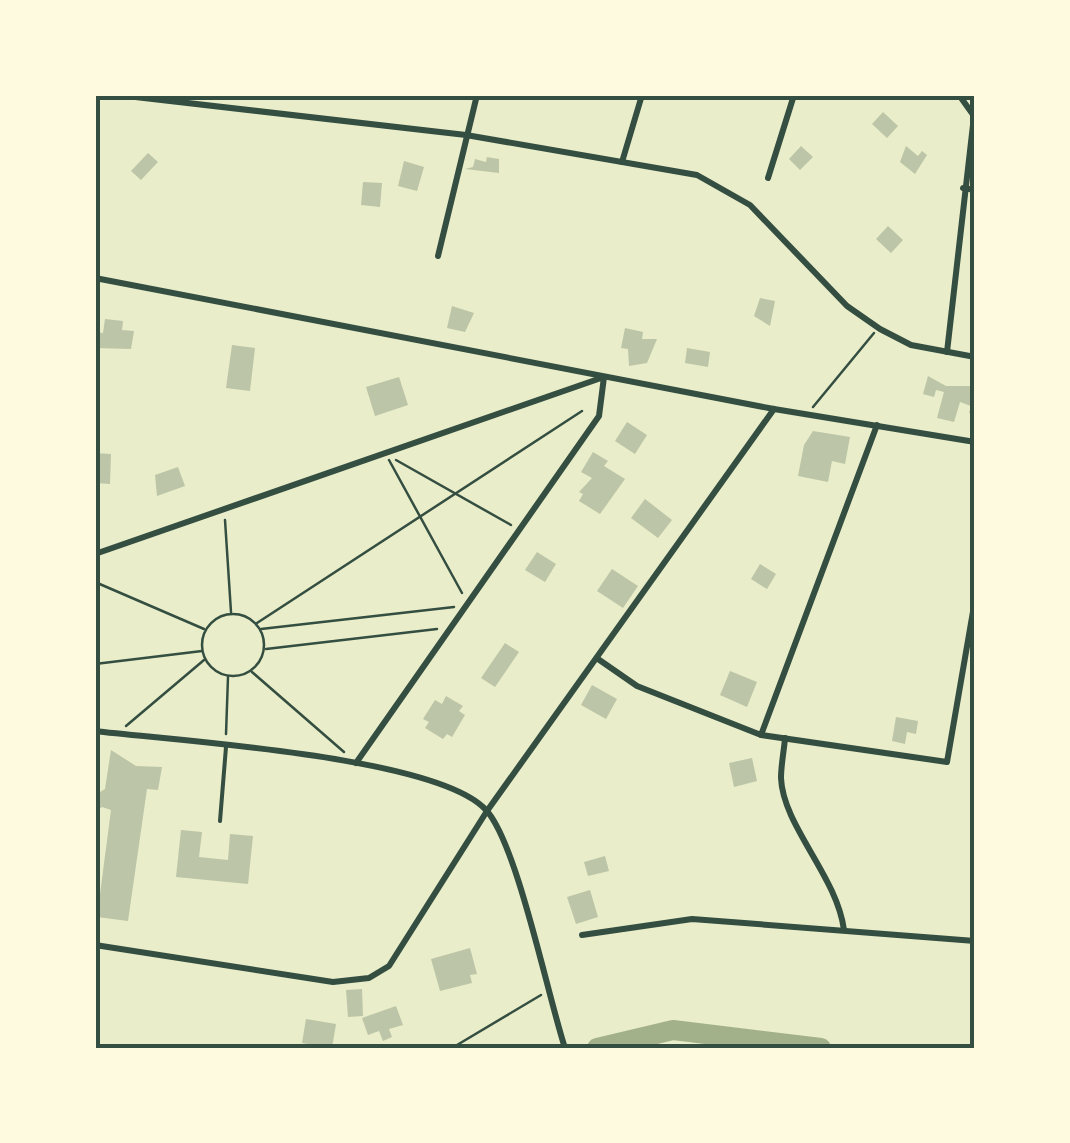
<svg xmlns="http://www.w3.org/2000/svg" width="1070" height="1143" font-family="Commissioner,sans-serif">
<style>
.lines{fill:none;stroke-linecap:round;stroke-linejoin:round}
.river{stroke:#a3b18a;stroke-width:20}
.building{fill:#bcc5a7}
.path{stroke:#344e41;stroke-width:2.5}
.service{stroke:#344e41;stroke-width:4}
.minor{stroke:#344e41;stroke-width:6}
.neatline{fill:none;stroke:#344e41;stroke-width:4}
</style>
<rect width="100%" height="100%" fill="#e9edc9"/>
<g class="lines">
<polyline class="river" points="597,1048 673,1030 821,1048"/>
</g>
<g class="building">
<polygon points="883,112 898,126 887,138 872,124"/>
<polygon points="801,146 813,157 800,170 789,159"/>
<polygon points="906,146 918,156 922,151 927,155 915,174 900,162"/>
<polygon points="148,153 158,162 141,180 131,171"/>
<polygon points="487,157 499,159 499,173 465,169 473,167 475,159 486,162"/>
<polygon points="404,161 424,167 417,191 398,186"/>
<polygon points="363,182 382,183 380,207 361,205"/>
<polygon points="888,226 903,240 891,253 876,239"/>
<polygon points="760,298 775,301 770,326 754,316"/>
<polygon points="452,306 474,313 465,332 447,328"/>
<polygon points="105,319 123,321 122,330 134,331 131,349 95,348 96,332 103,333"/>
<polygon points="625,328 643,332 642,339 657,339 647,363 629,366 628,349 621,348"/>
<polygon points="232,345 255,348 250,391 226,388"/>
<polygon points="687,348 710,352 708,367 685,363"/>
<polygon points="928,376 946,386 975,386 975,415 969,413 971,406 960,402 954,422 937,418 944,392 936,390 934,397 923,394"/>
<polygon points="399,377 408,405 375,416 366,387"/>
<polygon points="627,422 647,435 635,454 615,441"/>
<polygon points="813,431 850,437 845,464 832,461 828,482 798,476 804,445"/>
<polygon points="593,452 608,461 604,466 625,479 600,514 579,501 583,494 579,492 592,478 581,472"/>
<polygon points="95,453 111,454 110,484 95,483"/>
<polygon points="178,467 185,486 157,496 155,475"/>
<polygon points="645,499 672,520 658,538 631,518"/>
<polygon points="537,552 556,564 545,582 525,570"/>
<polygon points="760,564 776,574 767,589 751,579"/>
<polygon points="612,569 638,586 623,608 597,591"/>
<polygon points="505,643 519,652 495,687 481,678"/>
<polygon points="730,671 757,682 747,707 720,695"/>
<polygon points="592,685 617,699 606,719 581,705"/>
<polygon points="446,696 463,706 459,711 465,715 452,737 447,734 443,739 425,728 429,722 423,719 435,700 442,704"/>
<polygon points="896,717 918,721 916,734 907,732 905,744 892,741"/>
<polygon points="111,750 136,766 162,767 158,790 147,789 128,921 97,917 111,810 102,807 95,812 95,795 105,789"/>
<polygon points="752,758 757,781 734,787 729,763"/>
<polygon points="181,830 202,832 199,857 228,860 230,834 253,836 248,884 176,877"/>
<polygon points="605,856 609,871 588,876 584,862"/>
<polygon points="590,890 598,917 576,924 567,897"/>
<polygon points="470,948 477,974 470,975 472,983 440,991 431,959"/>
<polygon points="362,989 363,1016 348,1017 346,990"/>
<polygon points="396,1006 403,1025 389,1029 392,1037 383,1041 379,1031 368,1035 362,1018"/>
<polygon points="306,1019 336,1024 332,1048 302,1043"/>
</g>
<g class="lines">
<g class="path">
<polyline points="813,407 874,333"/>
<polyline points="389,460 462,593"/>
<polyline points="396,460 511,525"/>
<polyline points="225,520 231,612"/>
<polyline points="95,582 204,629"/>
<circle cx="233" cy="645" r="31"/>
<polyline points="257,623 582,411"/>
<polyline points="261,629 454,607"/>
<polyline points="266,649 437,629"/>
<polyline points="95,664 202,651"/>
<polyline points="252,672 344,752"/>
<polyline points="126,726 204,660"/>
<polyline points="226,734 228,677"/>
<polyline points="452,1048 541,995"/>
</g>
<polyline class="service" points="220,821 226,747"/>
<g class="minor">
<polyline points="118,95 466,135 697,175 750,205 847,306 880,329 911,345 975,357"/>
<polyline points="622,162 642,95"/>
<polyline points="768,178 794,95"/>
<polyline points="963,188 975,190"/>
<polyline points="438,256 477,95"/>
<polyline points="95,278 774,409 975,442"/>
<polyline points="947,352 974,116 959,95"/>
<polyline points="95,554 604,377 599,416 356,763"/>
<polyline points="598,659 637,686 761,735 947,762 975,600"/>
<path d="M95,731C176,741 437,756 486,810C517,843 548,997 565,1048"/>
<polyline points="761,735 877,425"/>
<path d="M785,738C784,751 781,765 781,778C783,826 837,876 844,930"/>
<polyline points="582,935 692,919 975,941"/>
<polyline points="95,945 333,982 369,978 389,966 487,811 774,409"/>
</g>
</g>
<rect width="1070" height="1143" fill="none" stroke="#fefae0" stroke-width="195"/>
<rect x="98" y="98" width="874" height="948" class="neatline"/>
</svg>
